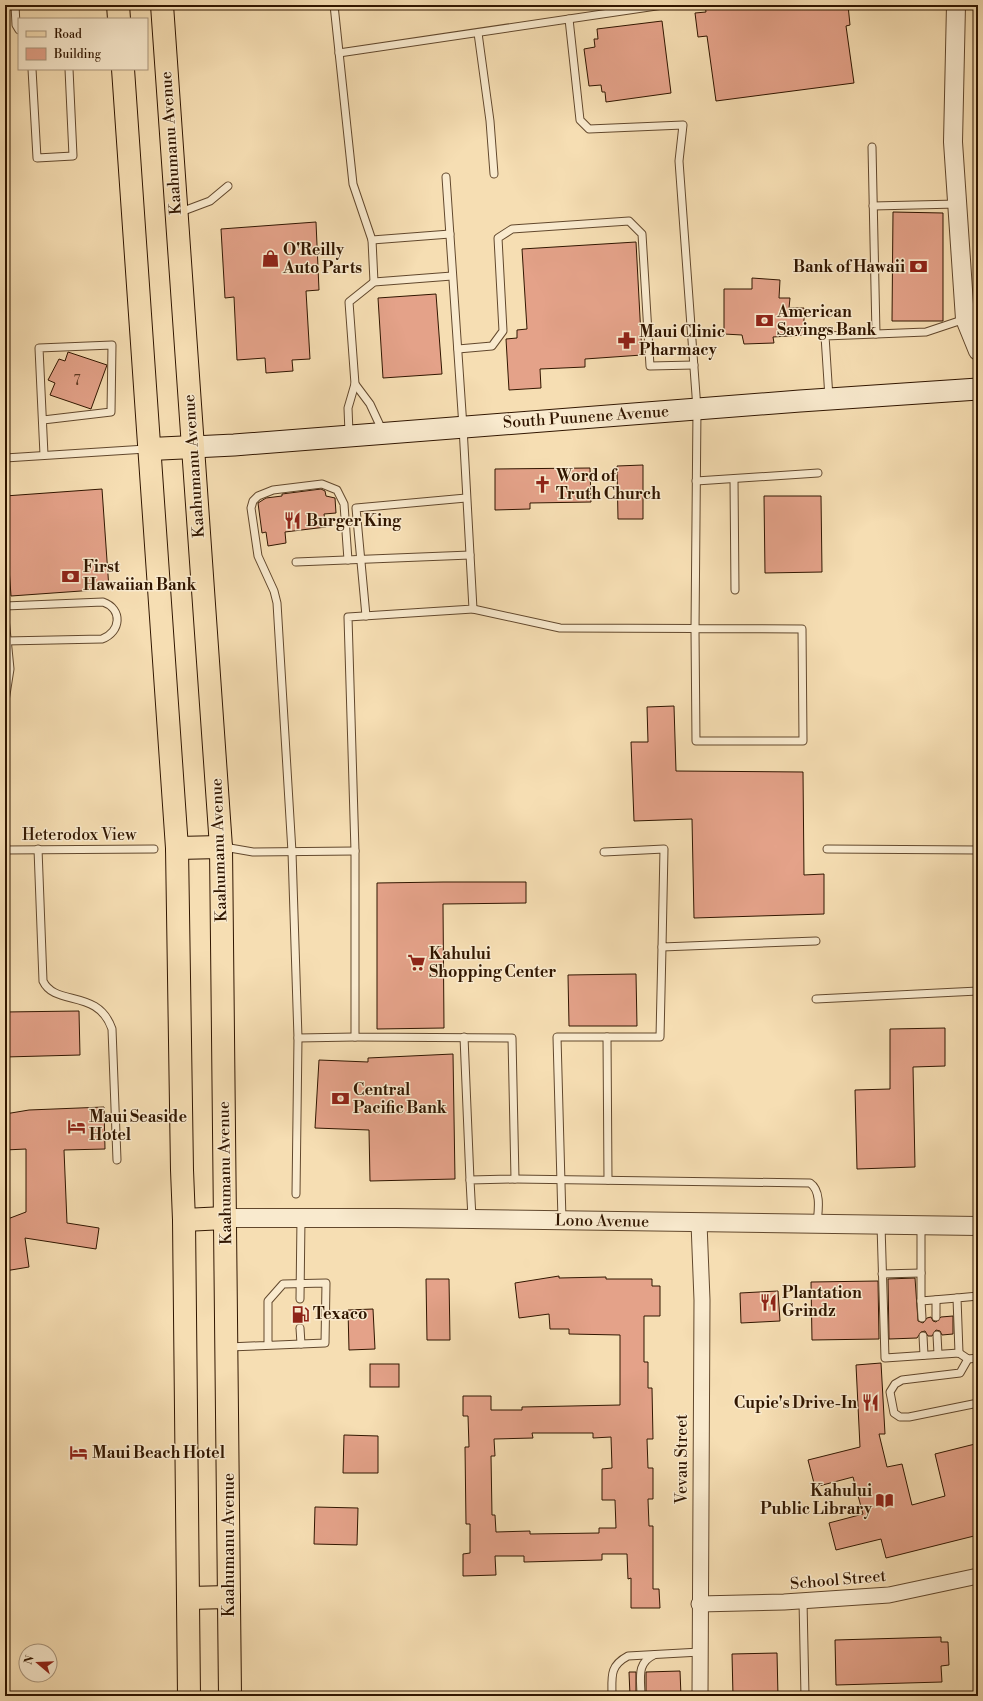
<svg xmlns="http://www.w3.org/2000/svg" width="983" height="1701" font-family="'Libre Bodoni',serif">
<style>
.building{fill:#e4a289;stroke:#311600;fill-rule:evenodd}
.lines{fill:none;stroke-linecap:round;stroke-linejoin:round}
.service-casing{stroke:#62482d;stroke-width:9}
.minor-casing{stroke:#62482d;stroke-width:17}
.tertiary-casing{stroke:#62482d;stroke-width:20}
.secondary-casing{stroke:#311600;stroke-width:23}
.primary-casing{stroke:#311600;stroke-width:24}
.service{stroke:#f9eace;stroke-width:7}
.minor{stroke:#f9eace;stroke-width:15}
.tertiary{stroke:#f9eace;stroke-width:18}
.secondary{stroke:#f9eace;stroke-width:21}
.primary{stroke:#f6deb3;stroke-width:22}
.labels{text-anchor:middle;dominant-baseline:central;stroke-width:3;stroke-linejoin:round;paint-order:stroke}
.number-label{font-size:14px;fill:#5e3922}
.street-label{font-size:16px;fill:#311600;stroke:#f9eace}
.poi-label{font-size:16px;font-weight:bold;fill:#311600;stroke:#f9eace;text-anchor:start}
</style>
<rect width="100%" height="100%" fill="#f6deb3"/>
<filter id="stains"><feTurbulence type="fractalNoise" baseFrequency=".005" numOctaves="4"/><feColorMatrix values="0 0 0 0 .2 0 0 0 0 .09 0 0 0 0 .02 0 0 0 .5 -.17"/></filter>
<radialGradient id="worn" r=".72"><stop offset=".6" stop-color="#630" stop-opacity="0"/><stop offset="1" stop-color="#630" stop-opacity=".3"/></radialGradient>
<g class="building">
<polygon points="705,5 848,5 850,25 846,26 854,83 716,101 707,36 698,37 695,13 706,12"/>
<polygon points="662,21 671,93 606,102 605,92 602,92 601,85 589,86 584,49 595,47 594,39 598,39 597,29"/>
<polygon points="893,212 943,213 943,321 892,321"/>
<polygon points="316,222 319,290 306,291 310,359 292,360 293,371 266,373 265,358 237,360 234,297 225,298 221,229"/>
<polygon points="636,242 642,355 585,359 585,367 540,369 541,388 509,390 506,339 517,338 517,330 527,329 522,249"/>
<polygon points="752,278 780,280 779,298 790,298 789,308 804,308 804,335 773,337 774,343 744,344 742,335 724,334 724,289 752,289"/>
<polygon points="436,294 442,374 383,378 378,298"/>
<polygon points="68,352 107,365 91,409 50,395 55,383 48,380 59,359 65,361"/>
<polygon points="643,465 643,519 618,519 617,466"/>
<polygon points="590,468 591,502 530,503 530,509 495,510 495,469"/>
<polygon points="102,489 109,589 11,596 7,540 5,540 5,496"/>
<polygon points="321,489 325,491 326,496 335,498 336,513 324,514 326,527 285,532 286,543 268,546 266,532 262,533 258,503 266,498 282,496 282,494"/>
<polygon points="764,496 821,496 822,572 765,573"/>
<polygon points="674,706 676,771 803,772 804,875 824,874 824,914 694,918 692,819 634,821 631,742 648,742 647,707"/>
<polygon points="443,882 526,882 526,903 443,904 444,1028 377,1029 377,883"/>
<polygon points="636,974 637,1026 569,1026 568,975"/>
<polygon points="79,1011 80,1055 5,1057 5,1012"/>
<polygon points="945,1028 945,1066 913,1067 915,1167 857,1169 855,1090 890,1089 890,1029"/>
<polygon points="453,1054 455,1179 370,1181 369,1130 315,1128 319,1060 368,1062 368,1058"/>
<polygon points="104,1107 105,1149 64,1150 67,1223 99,1228 96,1249 25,1238 29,1267 5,1271 5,1220 26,1212 26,1149 5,1150 5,1114 29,1110"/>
<path d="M559,1276V1278L606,1277V1279H652V1286H660V1316H644V1362H648V1388H652L653,1439H647L648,1468H653V1499H648L649,1526H653V1589H659L660,1608H631V1578L628,1579L627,1554H602V1560L524,1562V1556H495L496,1575L463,1576V1554L470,1553V1524H466L465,1447H469L468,1416H463V1396H491V1410H522V1407L620,1405V1335L569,1334V1329H550L549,1314L519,1318L515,1283ZM532,1433H593V1438L611,1437L612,1468L602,1469V1500H615L616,1528H599V1533L530,1534V1531L496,1532L495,1515H492L491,1456H495L494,1439L533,1438Z"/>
<polygon points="915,1278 918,1321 923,1323 927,1318 931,1317 933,1321 936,1322 941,1317 953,1316 953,1334 942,1335 940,1331 936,1330 932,1336 928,1336 925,1331 921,1332 917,1338 889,1339 888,1279"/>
<polygon points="426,1279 449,1279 450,1340 427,1340"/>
<polygon points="878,1281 879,1339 812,1340 811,1282"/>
<polygon points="778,1291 780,1321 741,1323 740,1293"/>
<polygon points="373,1309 375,1349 349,1350 348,1310"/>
<polygon points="881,1363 885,1434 879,1434 887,1467 902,1464 912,1505 945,1496 935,1454 975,1444 978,1455 978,1535 886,1558 881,1539 836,1550 829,1523 863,1514 853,1477 815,1487 808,1460 860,1447 856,1365"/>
<rect x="370" y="1364" width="29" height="23"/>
<polygon points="344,1435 378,1436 378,1473 343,1473"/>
<polygon points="315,1507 358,1508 357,1545 314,1544"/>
<polygon points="941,1637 941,1642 948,1642 949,1665 941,1666 942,1682 836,1685 835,1640"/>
<polygon points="777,1653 778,1696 733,1696 732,1654"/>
<polygon points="680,1671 681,1696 646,1696 646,1672"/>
<polygon points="629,1672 636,1672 636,1696 630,1696"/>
</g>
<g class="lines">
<defs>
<g id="service">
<polyline points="15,5 16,25 19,30"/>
<polyline points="334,5 353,184 372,240 374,282"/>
<polyline points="478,33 490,121 494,174"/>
<polyline points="339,53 663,5"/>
<polyline points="32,69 37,158 73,156 69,69"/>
<polyline points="446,177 463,427 473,609 348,617 355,851 355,1037 512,1038 515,1179 470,1180 472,1218"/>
<polyline points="873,206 957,204"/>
<polyline points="178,213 210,201 228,186"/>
<polyline points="372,240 450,234"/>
<polyline points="876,334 926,332 965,319"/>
<polyline points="458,349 492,346 503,331 498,238 512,229 629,221 642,234 650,366 694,365"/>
<polyline points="355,384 370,404 383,432"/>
<polyline points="829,398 825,336 876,334 872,147"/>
<polyline points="43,420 111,412 112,345 39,348 44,455"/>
<polyline points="349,433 348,408 355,384 349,302 374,282 452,276"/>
<polyline points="5,458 146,449"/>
<polyline points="734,479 735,590"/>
<polyline points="696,481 818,473"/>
<polyline points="348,560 344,504 337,490 322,484 273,490 258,496 253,501 251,508 258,556 274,591 277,603 292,852 298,1038 355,1037"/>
<polyline points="296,562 470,555"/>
<path d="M5,606L103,602C123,609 121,632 102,639L5,641"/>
<polyline points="473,609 560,628 802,629 803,741 696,741 695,630 697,409 679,161 683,125 589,129 580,120 569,19"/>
<polyline points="366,616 356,508 466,498"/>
<polyline points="5,618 10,669 5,701"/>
<polyline points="224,847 253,852 355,851"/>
<path d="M38,849L43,981C55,1007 98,988 112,1029L117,1160"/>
<polyline points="827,849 978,850"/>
<polyline points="5,850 154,849"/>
<polyline points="604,852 664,849 662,947 816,941"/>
<polyline points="816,999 978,991"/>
<polyline points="464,1037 470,1180"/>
<polyline points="607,1037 608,1180"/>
<path d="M515,1179L810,1183C822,1191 818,1212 817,1224"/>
<polyline points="296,1194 298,1038"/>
<polyline points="562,1220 557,1037 660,1037 662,947"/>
<polyline points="881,1225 885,1358 959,1353 968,1359 978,1358"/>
<polyline points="921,1225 921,1301 957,1298"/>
<polyline points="882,1274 921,1273"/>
<polyline points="300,1299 301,1219"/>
<polyline points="936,1300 936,1317"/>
<polyline points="921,1301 922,1318"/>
<polyline points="300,1328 301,1344"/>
<polyline points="937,1335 938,1354"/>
<polyline points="923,1336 924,1355"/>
<polyline points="229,1347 325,1343 326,1283 283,1284 268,1301 268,1344"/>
<polyline points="959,1353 957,1298 978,1296"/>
<polyline points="968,1359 960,1373 902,1380 895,1384 890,1392 894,1413 900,1417 909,1417 978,1403"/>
<polyline points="803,1601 805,1696"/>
<path d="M612,1696C612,1677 609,1666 628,1656L700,1652"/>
<path d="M641,1696C641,1679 636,1663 654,1655"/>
</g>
<g id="minor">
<polyline points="699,1223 702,1300 700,1696"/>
<polyline points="699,1604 784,1602 889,1595 978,1576"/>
</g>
<g id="tertiary">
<polyline points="956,5 953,142 965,319 978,351"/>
<polyline points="225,1218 396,1218 978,1226"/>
</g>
<polyline id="secondary" points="193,447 234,445 800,401 978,389"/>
<g id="primary">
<polyline points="118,5 119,19"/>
<polyline points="162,5 221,847 230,1696"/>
<polyline points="123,69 177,848 182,1170 184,1220 189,1696"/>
<polyline points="151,449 193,447"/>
<polyline points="177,848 221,847"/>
<polyline points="184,1220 225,1218"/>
<polyline points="188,1598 229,1597"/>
</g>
</defs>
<use href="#service" class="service-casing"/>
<use href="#minor" class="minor-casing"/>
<use href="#tertiary" class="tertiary-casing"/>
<use href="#secondary" class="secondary-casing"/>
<use href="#primary" class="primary-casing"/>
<use href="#service" class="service"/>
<use href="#minor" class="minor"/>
<use href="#tertiary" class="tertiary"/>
<use href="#secondary" class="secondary"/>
<use href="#primary" class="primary"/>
</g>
<defs>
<symbol id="shop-bare" viewBox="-9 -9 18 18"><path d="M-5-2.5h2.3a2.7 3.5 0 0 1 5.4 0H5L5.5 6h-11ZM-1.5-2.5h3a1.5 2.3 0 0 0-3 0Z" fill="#8f2418" stroke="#f9eace" stroke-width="2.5" paint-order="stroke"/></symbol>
<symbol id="bank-bare" viewBox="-9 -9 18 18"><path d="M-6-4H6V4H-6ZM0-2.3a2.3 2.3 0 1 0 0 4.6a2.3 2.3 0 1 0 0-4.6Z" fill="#8f2418" stroke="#f9eace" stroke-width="2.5" paint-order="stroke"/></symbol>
<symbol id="pharmacy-bare" viewBox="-9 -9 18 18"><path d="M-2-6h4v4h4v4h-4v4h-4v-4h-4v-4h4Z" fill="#8f2418" stroke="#f9eace" stroke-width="2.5" paint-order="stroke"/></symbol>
<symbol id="church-bare" viewBox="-9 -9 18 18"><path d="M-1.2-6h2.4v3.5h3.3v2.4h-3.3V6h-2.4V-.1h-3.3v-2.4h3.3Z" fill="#8f2418" stroke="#f9eace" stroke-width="2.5" paint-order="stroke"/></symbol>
<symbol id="restaurant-bare" viewBox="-9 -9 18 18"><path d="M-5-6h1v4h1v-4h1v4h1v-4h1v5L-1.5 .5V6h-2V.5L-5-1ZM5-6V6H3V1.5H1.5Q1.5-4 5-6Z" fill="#8f2418" stroke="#f9eace" stroke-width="2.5" paint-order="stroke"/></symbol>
<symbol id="supermarket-bare" viewBox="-9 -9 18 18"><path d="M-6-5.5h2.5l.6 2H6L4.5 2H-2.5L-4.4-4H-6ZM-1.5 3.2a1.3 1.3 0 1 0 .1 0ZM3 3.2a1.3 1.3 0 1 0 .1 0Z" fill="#8f2418" stroke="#f9eace" stroke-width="2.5" paint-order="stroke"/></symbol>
<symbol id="hotel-bare" viewBox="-9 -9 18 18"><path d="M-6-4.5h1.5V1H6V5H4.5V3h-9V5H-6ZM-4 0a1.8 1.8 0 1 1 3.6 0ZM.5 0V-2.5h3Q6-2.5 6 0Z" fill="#8f2418" stroke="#f9eace" stroke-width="2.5" paint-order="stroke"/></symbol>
<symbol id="fuel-bare" viewBox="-9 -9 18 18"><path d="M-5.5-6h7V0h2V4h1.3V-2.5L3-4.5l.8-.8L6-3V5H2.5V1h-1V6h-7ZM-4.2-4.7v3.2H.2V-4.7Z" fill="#8f2418" stroke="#f9eace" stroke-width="2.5" paint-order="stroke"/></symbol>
<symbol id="library-bare" viewBox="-9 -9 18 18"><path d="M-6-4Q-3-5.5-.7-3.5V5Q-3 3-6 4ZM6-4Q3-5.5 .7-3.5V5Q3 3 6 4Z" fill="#8f2418" stroke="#f9eace" stroke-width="2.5" paint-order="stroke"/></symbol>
</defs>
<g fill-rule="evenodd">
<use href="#shop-bare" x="258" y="246" width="25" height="25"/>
<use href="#bank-bare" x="906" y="254" width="25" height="25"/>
<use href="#bank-bare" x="752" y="308" width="25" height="25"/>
<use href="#pharmacy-bare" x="614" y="328" width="25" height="25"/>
<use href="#church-bare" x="530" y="472" width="25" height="25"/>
<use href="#restaurant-bare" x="280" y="508" width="25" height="25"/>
<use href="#bank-bare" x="58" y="564" width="25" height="25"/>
<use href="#supermarket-bare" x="404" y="950" width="25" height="25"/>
<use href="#bank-bare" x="328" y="1086" width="25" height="25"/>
<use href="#hotel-bare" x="64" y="1114" width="25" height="25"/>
<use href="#restaurant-bare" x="756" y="1290" width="25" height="25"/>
<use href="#fuel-bare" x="288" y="1302" width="25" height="25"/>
<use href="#restaurant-bare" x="858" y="1390" width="25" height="25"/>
<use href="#hotel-bare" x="66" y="1440" width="25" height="25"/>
<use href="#library-bare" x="872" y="1488" width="25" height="25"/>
</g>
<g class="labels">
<g class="number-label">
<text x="77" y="381">7</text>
</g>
<g class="street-label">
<text transform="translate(171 143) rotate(-94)">Kaahumanu Avenue</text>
<text transform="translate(586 417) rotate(-4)">South Puunene Avenue</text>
<text transform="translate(194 466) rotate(-94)">Kaahumanu Avenue</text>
<text x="79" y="835">Heterodox View</text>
<text transform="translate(219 850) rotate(-92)">Kaahumanu Avenue</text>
<text transform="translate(225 1173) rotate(-91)">Kaahumanu Avenue</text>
<text transform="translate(602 1221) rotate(1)">Lono Avenue</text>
<text transform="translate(682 1459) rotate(-90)">Vevau Street</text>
<text transform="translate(229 1545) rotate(-90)">Kaahumanu Avenue</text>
<text transform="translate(838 1580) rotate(-5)">School Street</text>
</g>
<g class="poi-label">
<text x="283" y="250">O'Reilly<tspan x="283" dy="18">Auto Parts</tspan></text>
<text x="905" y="267" text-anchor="end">Bank of Hawaii</text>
<text x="777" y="312">American<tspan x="777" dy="18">Savings Bank</tspan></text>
<text x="639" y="332">Maui Clinic<tspan x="639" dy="18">Pharmacy</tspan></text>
<text x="556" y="476">Word of<tspan x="556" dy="18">Truth Church</tspan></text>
<text x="306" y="521">Burger King</text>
<text x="83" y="567">First<tspan x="83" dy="18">Hawaiian Bank</tspan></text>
<text x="429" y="954">Kahului<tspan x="429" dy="18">Shopping Center</tspan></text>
<text x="353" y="1090">Central<tspan x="353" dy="18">Pacific Bank</tspan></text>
<text x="89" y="1117">Maui Seaside<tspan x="89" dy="18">Hotel</tspan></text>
<text x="782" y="1293">Plantation<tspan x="782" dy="18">Grindz</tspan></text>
<text x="313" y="1314">Texaco</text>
<text x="857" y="1403" text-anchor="end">Cupie's Drive-In</text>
<text x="92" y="1453">Maui Beach Hotel</text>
<text x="872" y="1491" text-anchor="end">Kahului<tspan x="872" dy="18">Public Library</tspan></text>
</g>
</g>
<rect width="983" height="1701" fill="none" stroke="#f6deb3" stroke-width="20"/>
<rect x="6" y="6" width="971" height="1689" fill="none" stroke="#311600" stroke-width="2"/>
<rect x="10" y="10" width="963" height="1681" fill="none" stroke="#311600"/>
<rect x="18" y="18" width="130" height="52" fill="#f9eace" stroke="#a9957c"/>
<rect x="26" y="31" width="20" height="6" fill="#f6deb3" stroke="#a9957c"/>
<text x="54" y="38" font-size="12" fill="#311600">Road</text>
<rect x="26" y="48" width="20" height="12" fill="#e4a289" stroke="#a9957c"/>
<text x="54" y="58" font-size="12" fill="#311600">Building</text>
<g transform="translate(38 1663) rotate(289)"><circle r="19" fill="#f9eace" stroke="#a9957c"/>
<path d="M0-3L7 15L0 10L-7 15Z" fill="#8f2418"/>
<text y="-6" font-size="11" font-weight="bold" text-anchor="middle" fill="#311600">N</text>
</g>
<rect width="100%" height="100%" filter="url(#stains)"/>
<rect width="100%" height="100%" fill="url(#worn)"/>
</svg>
